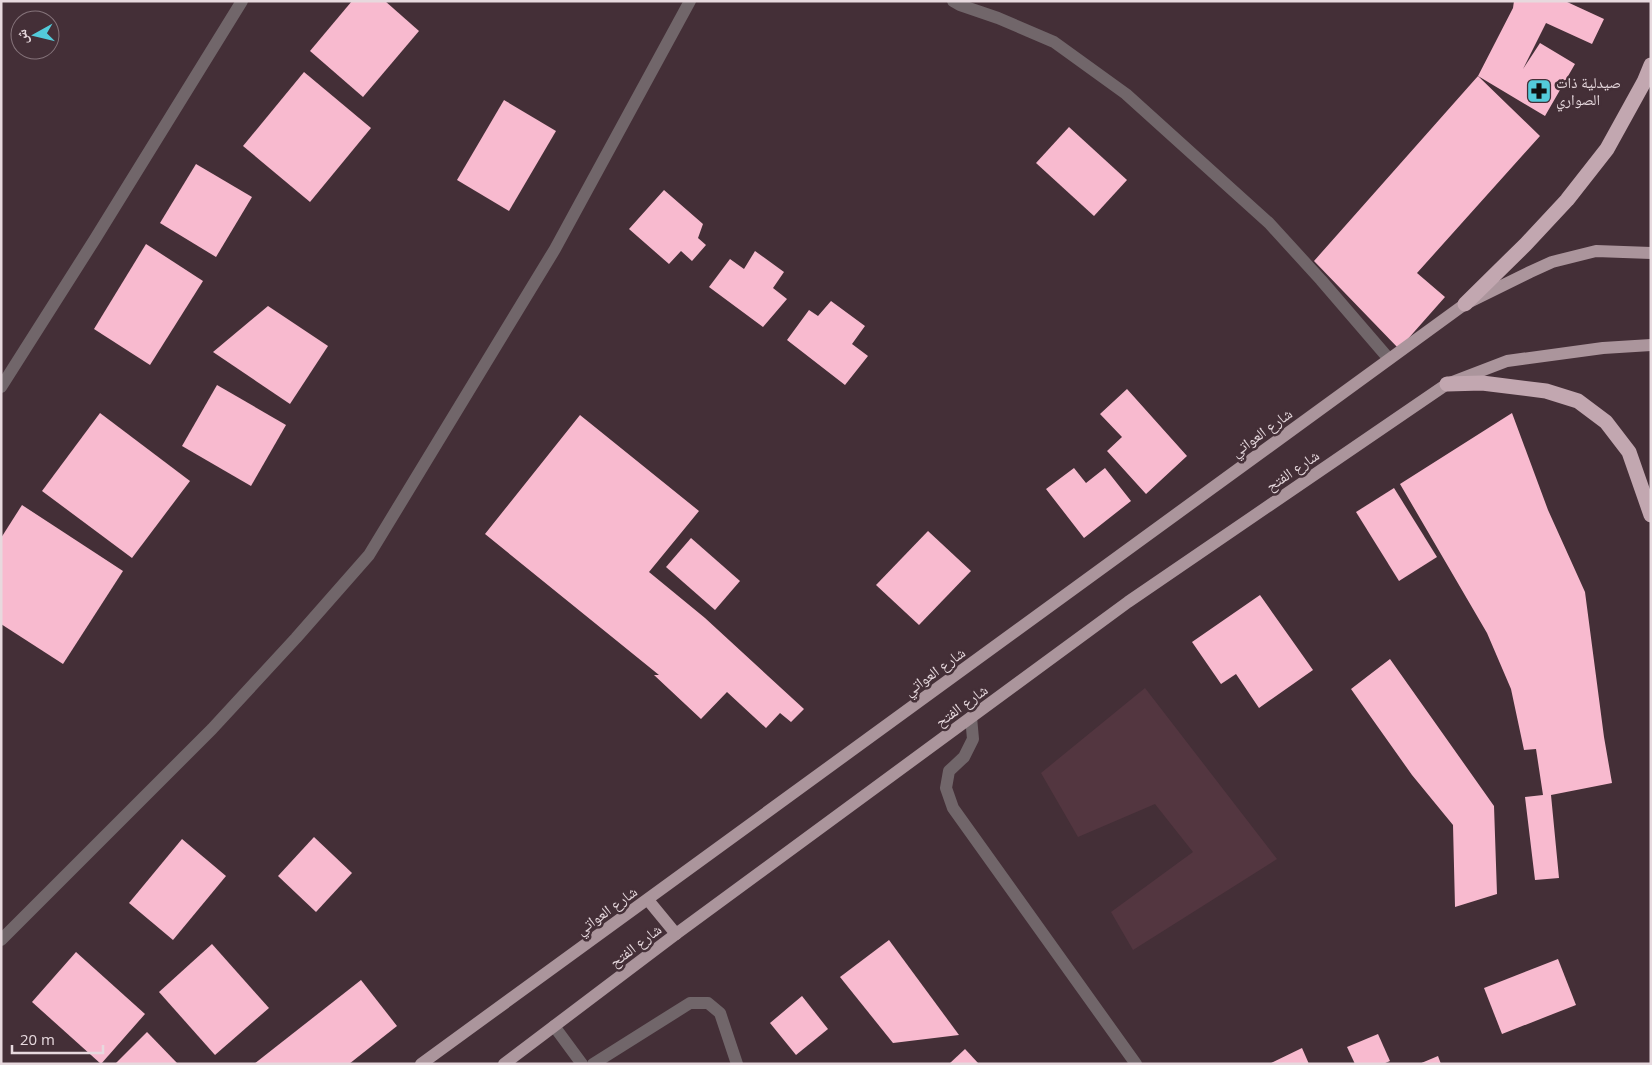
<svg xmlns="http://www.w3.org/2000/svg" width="1652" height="1065" font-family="'Open Sans','Noto Naskh Arabic',sans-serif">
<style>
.built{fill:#533640}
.building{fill:#f8bacf}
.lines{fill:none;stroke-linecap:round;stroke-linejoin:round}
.lane{stroke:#71666a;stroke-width:12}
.street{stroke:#71666a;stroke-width:12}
.primary{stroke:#ab959c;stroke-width:12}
.highway{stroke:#c2a7b0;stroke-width:15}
.labels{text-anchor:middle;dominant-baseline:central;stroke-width:5;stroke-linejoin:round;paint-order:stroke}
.poi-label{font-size:15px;fill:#e7d9de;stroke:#442f37;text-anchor:start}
.street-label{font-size:15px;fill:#e7d9de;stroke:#442f37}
</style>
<rect width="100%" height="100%" fill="#442f37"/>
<polygon class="built" points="1145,688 1277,859 1133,950 1111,912 1193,852 1155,804 1078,837 1041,773"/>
<g class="building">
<polygon points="352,1 385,1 419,31 363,97 310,51"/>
<polygon points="1514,1 1565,1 1604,19 1592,44 1546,23 1523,69 1540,43 1575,64 1545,116 1478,76 1513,8"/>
<polygon points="304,72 371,128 310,202 243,146"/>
<polygon points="1478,76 1540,136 1417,273 1445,297 1399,349 1314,261"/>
<polygon points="504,100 556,131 509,211 457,180"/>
<polygon points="1069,127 1127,180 1094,216 1036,163"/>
<polygon points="196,164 252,197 216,257 160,223"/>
<polygon points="664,190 703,224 698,238 706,245 692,261 681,251 669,264 629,229"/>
<polygon points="146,244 203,281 150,365 94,329"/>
<polygon points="755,251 784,272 773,288 787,299 763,327 709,287 730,259 744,269"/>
<polygon points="831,301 865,326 852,344 868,356 845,385 787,340 809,310 818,316"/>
<polygon points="268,306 328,346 290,404 213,352"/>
<polygon points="217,385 286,425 251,486 182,446"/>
<polygon points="1127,389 1187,456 1146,494 1107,451 1122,437 1100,414"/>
<polygon points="100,413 190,481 132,558 42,491"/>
<polygon points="1512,413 1548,510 1585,592 1604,737 1612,783 1551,795 1559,878 1535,880 1525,797 1543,795 1536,749 1524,750 1511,689 1487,633 1400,484"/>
<polygon points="580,415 699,511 649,572 705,618 804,709 791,722 780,713 766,728 727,692 701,719 654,675 659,675 485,534"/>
<polygon points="1074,468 1086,483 1105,468 1131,501 1084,538 1046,489"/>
<polygon points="1394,488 1437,557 1399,581 1356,512"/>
<polygon points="22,505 123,571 63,664 1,624 1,538"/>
<polygon points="928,531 971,571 919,625 876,585"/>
<polygon points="691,538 740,581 715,610 666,567"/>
<polygon points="1260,595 1313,670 1259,708 1236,674 1221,684 1192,642"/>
<polygon points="1390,659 1494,806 1497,894 1455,907 1453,825 1412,775 1351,689"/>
<polygon points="314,837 352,873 316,912 278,876"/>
<polygon points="182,839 226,876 173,940 129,903"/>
<polygon points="889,940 959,1035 893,1043 840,977"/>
<polygon points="212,944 269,1008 215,1055 159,992"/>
<polygon points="76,952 145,1014 101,1064 32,1002"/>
<polygon points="1558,959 1576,1005 1502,1034 1484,988"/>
<polygon points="361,980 397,1026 349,1064 254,1064"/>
<polygon points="802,996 828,1029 796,1055 770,1023"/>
<polygon points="147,1032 178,1064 115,1064"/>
<polygon points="1378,1034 1390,1061 1383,1064 1355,1064 1347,1047"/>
<polygon points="1302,1048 1309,1064 1269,1064"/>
<polygon points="965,1049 979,1064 949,1064"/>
<polygon points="1438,1056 1441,1064 1419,1064"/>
</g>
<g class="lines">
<g class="lane">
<polyline points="554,1026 582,1064"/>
<polyline points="593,1064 690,1003 708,1003 720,1013 737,1064"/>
</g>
<g class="street">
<polyline points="953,1 960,5 998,18 1054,42 1126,94 1269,223 1321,280 1389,359"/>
<polyline points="1,387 95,239 242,1"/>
<polyline points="971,717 973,739 964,757 949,771 946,788 953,808 1136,1064"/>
<polyline points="1,940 212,729 296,638 369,555 555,249 690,1"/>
</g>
<g class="primary">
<polyline points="648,900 676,934"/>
<polyline points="421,1064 1465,304 1530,272 1552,262 1596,251 1651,253"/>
<polyline points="504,1064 676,934 1128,602 1447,384 1507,361 1603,348 1651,345"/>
</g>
<g class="highway">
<polyline points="1465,304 1526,244 1567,200 1607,149 1644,82 1651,65"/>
<polyline points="1447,384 1482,383 1546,391 1578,401 1606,422 1629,452 1651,515"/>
</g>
</g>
<defs>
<symbol id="pharmacy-square" viewBox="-11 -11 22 22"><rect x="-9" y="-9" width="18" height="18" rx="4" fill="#53cbda" stroke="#442f37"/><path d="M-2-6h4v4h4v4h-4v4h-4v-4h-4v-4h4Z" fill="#111"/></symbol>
</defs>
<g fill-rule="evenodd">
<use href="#pharmacy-square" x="1525" y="77" width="28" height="28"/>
</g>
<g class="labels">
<g class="poi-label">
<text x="1556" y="82">صيدلية ذات<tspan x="1556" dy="17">الصواري</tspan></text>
</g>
<g class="street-label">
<text transform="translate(1261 432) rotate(-36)">شارع العواتي</text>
<text transform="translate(1292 470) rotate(-34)">شارع الفتح</text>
<text transform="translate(934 671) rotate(-36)">شارع العواتي</text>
<text transform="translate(961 705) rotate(-36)">شارع الفتح</text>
<text transform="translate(606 910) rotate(-36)">شارع العواتي</text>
<text transform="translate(635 945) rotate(-37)">شارع الفتح</text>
</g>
</g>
<rect width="1652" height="1065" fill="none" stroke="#e7d9de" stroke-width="5"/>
<g transform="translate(35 35) rotate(262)"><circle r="24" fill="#442f37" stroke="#85737a"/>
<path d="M0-4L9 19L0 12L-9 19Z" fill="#53cbda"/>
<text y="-8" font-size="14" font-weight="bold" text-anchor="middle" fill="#e7d9de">ش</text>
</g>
<path d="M12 1045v8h91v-8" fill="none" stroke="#e7d9de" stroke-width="2.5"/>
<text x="20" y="1045" font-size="15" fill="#e7d9de" stroke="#442f37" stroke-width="4" paint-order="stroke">20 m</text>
</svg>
